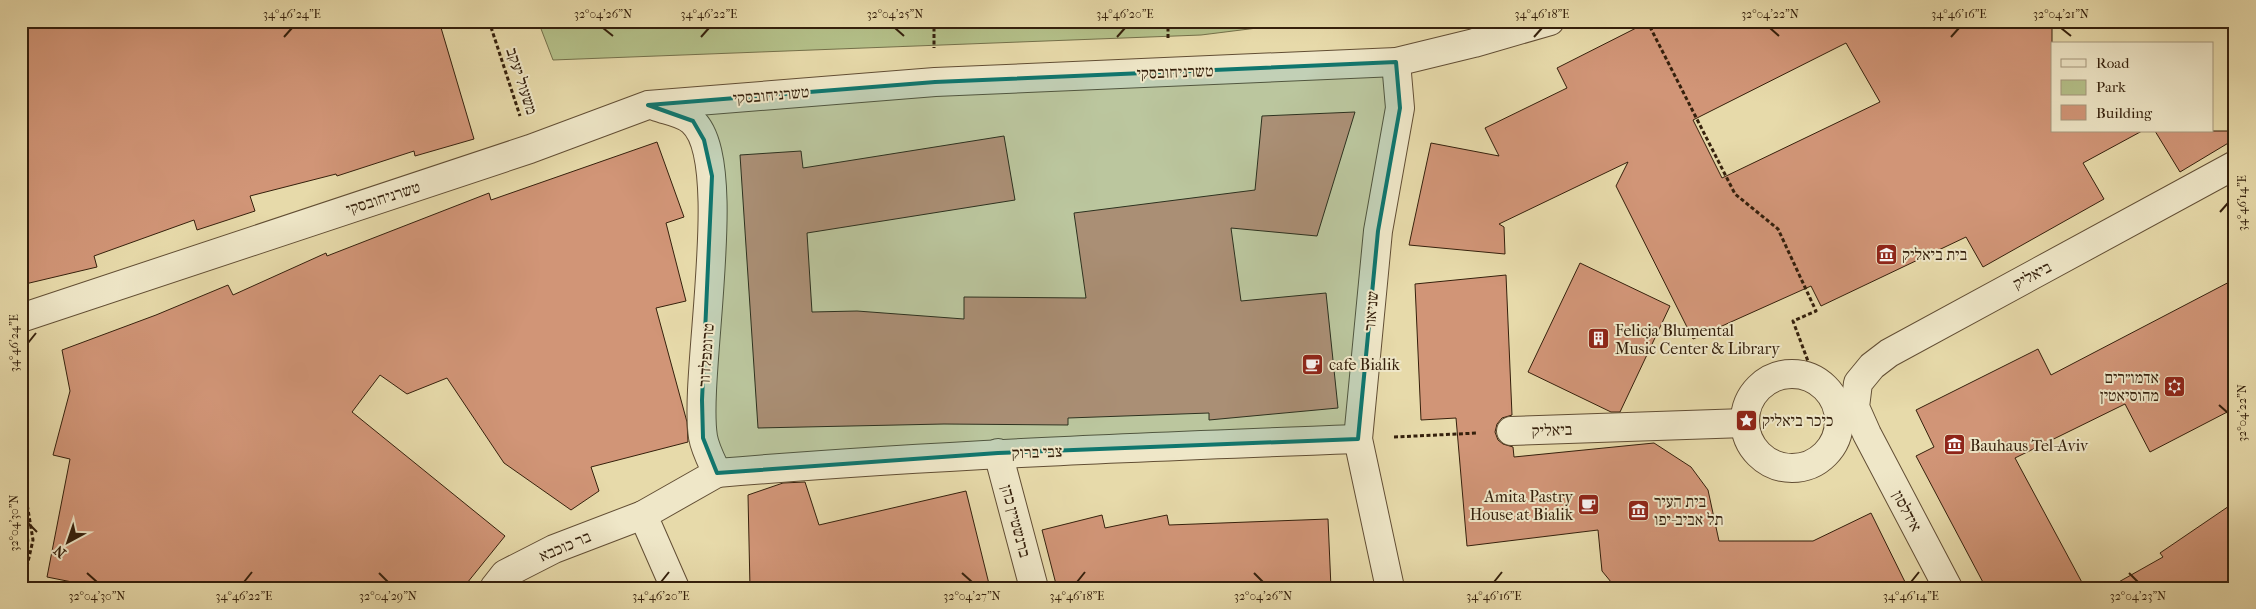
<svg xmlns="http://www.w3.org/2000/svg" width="2256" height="609" font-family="'IM FELL French Canon','Frank Ruhl Libre',serif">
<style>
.green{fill:#b4c089;stroke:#74704a}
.building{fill:#d19577;stroke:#35200c;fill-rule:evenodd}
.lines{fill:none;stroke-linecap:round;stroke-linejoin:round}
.pedestrian-casing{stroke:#624e34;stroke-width:30}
.minor-casing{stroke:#624e34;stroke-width:30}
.path{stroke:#35200c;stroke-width:3;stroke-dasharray:4 2.5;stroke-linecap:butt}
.pedestrian{stroke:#efe7c8;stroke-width:28}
.minor{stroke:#efe7c8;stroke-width:28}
.marked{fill:#0f766e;fill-opacity:0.2;stroke:#0f766e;stroke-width:4;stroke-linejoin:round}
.ticks{fill:none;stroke:#35200c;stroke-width:2}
.labels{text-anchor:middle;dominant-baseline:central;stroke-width:4;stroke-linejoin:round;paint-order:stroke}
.street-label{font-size:16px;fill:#35200c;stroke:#efe7c8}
.poi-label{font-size:16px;fill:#35200c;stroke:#efe7c8;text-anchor:start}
.neatline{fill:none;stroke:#35200c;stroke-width:2}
.ticks-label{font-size:12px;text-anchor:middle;fill:#35200c}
</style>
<rect width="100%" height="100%" fill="#e7daaa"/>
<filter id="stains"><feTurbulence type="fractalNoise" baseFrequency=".004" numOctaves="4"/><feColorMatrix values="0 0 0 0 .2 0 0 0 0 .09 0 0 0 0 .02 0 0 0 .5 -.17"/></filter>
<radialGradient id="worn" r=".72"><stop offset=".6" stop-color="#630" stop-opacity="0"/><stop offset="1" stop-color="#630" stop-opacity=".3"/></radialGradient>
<g class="green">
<polygon points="538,21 1313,21 1201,35 553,60"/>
<polygon points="21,496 29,541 21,558"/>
</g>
<g class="building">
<polygon points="21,21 439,21 474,139 415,156 414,151 337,176 336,174 250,196 255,211 197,230 194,220 94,256 97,267 21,285"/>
<path d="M1650,21H2052V131H2142L2083,163L2104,199L1983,267L1966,237L1821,306L1811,286L1693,339L1616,186L1628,162L1499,224L1504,227L1505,254L1409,245L1431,143L1499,156L1485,128L1567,88L1557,68ZM1846,43L1880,102L1722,178L1693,120Z"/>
<polygon points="1355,112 1317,236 1231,228 1241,301 1326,293 1338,408 1209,420 1209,413 1068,418 1068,425 944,424 758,428 740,155 801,151 803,168 1004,136 1015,200 807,233 812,312 857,311 964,319 964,297 1086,298 1074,213 1255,190 1262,116"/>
<polygon points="2155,131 2235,131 2235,139 2180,172"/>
<polygon points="657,142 684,217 666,223 686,301 656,308 687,422 688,442 591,467 599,491 571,510 504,463 447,378 407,394 380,375 352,412 505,536 463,588 102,588 47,577 70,459 53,455 70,391 62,350 156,315 228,285 233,295 326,253 327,256 489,193 491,200"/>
<polygon points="1580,263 1670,306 1620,412 1611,412 1528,372"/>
<polygon points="1506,275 1512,415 1502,418 1497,424 1495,432 1498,440 1503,444 1513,447 1514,457 1654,443 1691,467 1708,490 1719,541 1813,541 1871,513 1908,588 1616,588 1602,571 1598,530 1467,546 1456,418 1421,420 1415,284"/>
<polygon points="2235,279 2235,408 2150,452 2125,404 2015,458 2085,588 1986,588 1916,456 1934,447 1916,410 2038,349 2051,375"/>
<polygon points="805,482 819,525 966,491 990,588 750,588 748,495 783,483"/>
<polygon points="2235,502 2235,588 2108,588 2163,557 2160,553"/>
<polygon points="1102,515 1105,528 1167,515 1169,525 1328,519 1331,588 1057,588 1042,530"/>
</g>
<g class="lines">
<defs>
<g id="pedestrian">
<circle cx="1792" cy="421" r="47"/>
<polyline points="1511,431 1745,423"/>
</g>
<g id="minor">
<path d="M657,107C669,111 683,113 692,121C737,160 693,374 703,437C705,449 712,462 717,473L643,515L675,588"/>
<polyline points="21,318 530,149 648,105 935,82 1396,62 1474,43 1550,21"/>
<polyline points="998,453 1034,588"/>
<path d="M717,473C930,455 1144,447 1358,439"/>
<polyline points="494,588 505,574 554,549 643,515"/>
<polyline points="1390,588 1358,439 1378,231 1400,108 1396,62"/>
<polyline points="1948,588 1867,434 1855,407 1858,383 1872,366 1889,353 2235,165"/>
</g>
</defs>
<use href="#pedestrian" class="pedestrian-casing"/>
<use href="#minor" class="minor-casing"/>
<g class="path">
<polyline points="489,21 520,116"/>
<polyline points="934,21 934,48"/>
<polyline points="1647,21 1735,194 1778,229 1816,311 1793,321 1815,380"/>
<polyline points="1168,38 1168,21"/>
<polyline points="1394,437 1478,433"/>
<polyline points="21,467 33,540 22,588"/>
</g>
<use href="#pedestrian" class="pedestrian"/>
<use href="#minor" class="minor"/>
</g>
<path class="marked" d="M1396,62L1400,108L1378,231L1358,439L998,453L717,473L703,438L702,400L712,176L704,140L693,121L648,105L935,82Z"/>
<path class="ticks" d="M603,28L613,36M895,28L904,36M1770,28L1779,36M2061,28L2071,36M284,37L292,28M701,37L709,28M1117,37L1125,28M1534,37L1542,28M1951,37L1959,28M2220,212L2228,203M28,343L36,333M2219,405L2228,413M28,523L37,532M87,573L97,582M379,573L388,582M962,573L972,582M1254,573L1263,582M2129,573L2138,582M244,582L252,572M661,582L669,572M1077,582L1085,572M1494,582L1502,572M1911,582L1919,572"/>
<defs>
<symbol id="museum-square" viewBox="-11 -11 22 22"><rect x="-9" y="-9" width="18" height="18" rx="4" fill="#8f2418" stroke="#efe7c8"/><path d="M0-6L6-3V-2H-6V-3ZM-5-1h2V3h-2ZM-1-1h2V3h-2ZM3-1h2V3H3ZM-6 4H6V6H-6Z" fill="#fff"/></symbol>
<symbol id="building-square" viewBox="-11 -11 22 22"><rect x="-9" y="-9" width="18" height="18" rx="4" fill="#8f2418" stroke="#efe7c8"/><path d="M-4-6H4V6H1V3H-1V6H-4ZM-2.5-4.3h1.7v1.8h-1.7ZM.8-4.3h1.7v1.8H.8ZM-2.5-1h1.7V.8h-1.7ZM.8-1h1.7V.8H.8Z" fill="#fff"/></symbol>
<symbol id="cafe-square" viewBox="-11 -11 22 22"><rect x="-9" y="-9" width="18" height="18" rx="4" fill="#8f2418" stroke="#efe7c8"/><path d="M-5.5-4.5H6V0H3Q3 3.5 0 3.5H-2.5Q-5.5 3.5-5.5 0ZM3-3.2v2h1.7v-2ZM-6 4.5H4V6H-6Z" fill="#fff"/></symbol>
<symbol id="synagogue-square" viewBox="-11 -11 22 22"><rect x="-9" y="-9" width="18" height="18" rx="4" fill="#8f2418" stroke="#efe7c8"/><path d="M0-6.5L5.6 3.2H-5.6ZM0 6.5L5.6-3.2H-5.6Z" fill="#fff"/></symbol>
<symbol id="sight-square" viewBox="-11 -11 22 22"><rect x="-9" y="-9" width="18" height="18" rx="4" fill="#8f2418" stroke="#efe7c8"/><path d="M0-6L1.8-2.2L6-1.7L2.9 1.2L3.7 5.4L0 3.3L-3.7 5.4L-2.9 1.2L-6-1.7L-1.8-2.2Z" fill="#fff"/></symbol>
</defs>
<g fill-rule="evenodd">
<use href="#museum-square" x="1874" y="242" width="25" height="25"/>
<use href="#building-square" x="1586" y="326" width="25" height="25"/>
<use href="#cafe-square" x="1300" y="352" width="25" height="25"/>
<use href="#synagogue-square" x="2162" y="374" width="25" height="25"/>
<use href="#sight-square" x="1734" y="408" width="25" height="25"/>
<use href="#museum-square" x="1942" y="432" width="25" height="25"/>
<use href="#cafe-square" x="1576" y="492" width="25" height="25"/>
<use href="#museum-square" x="1626" y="498" width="25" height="25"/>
</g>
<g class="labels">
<g class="street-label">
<text transform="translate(1175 72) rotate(-2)">טשרניחובסקי</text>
<text transform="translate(522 81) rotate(72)">משעול יעקב</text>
<text transform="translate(771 95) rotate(-5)">טשרניחובסקי</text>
<text transform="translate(383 198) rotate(-18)">טשרניחובסקי</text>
<text transform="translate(2032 275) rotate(-28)">ביאליק</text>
<text transform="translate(1371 311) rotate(-85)">שניאור</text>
<text transform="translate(706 355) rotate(-86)">טרומפלדור</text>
<text transform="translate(1552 430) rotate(-2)">ביאליק</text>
<text transform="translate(1037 452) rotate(-2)">צבי ברוק</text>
<text transform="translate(1907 511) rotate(62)">אידלסון</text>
<text transform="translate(1016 521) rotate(75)">ברנשטיין כהן</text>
<text transform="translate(565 546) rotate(-23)">בר כוכבא</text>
</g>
<g class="poi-label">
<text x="1902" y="254">בית ביאליק</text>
<text x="1615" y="330">Felicja Blumental<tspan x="1615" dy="18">Music Center &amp; Library</tspan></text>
<text x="1329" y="364">cafe Bialik</text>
<text x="2159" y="377" text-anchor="end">אדמו״רים<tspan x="2159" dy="18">מהוסיאטין</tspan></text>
<text x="1762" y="420">כיכר ביאליק</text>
<text x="1970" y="445">Bauhaus Tel-Aviv</text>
<text x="1573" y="496" text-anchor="end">Amita Pastry<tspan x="1573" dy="18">House at Bialik</tspan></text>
<text x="1654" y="501">בית העיר<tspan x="1654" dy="18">תל אביב-יפו</tspan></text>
</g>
</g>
<rect width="2256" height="609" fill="none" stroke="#e7daaa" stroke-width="55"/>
<rect x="2051" y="42" width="162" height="90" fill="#efe7c8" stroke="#a5977d"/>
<rect x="2061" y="59" width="25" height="8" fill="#efe7c8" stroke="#a5977d"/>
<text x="2096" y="68" font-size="15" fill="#35200c">Road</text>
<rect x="2061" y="80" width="25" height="15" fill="#b4c089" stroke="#a5977d"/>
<text x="2096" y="92" font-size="15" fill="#35200c">Park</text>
<rect x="2061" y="105" width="25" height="15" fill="#d19577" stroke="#a5977d"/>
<text x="2096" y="118" font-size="15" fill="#35200c">Building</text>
<g transform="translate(68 542) rotate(220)" stroke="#efe7c8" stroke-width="4" paint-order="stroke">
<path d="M0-4L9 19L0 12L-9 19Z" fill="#35200c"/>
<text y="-8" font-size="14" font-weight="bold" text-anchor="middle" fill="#35200c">N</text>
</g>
<rect x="28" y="28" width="2200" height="554" class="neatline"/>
<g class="ticks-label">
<text x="292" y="18">34°46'24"E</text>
<text x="603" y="18">32°04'26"N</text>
<text x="709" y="18">34°46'22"E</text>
<text x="895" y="18">32°04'25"N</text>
<text x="1125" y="18">34°46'20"E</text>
<text x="1542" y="18">34°46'18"E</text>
<text x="1770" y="18">32°04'22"N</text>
<text x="1959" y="18">34°46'16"E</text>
<text x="2061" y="18">32°04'21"N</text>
<text transform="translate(2242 203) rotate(-90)" y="4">34°46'14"E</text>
<text transform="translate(14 343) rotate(-90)" y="4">34°46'24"E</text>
<text transform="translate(2242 413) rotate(-90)" y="4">32°04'22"N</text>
<text transform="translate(14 523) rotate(-90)" y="4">32°04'30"N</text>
<text x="97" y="600">32°04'30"N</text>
<text x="244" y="600">34°46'22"E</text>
<text x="388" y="600">32°04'29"N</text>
<text x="661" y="600">34°46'20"E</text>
<text x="972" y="600">32°04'27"N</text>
<text x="1077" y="600">34°46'18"E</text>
<text x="1263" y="600">32°04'26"N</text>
<text x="1494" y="600">34°46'16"E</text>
<text x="1911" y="600">34°46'14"E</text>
<text x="2138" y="600">32°04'23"N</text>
</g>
<rect width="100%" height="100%" filter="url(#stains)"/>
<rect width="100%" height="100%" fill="url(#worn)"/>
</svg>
